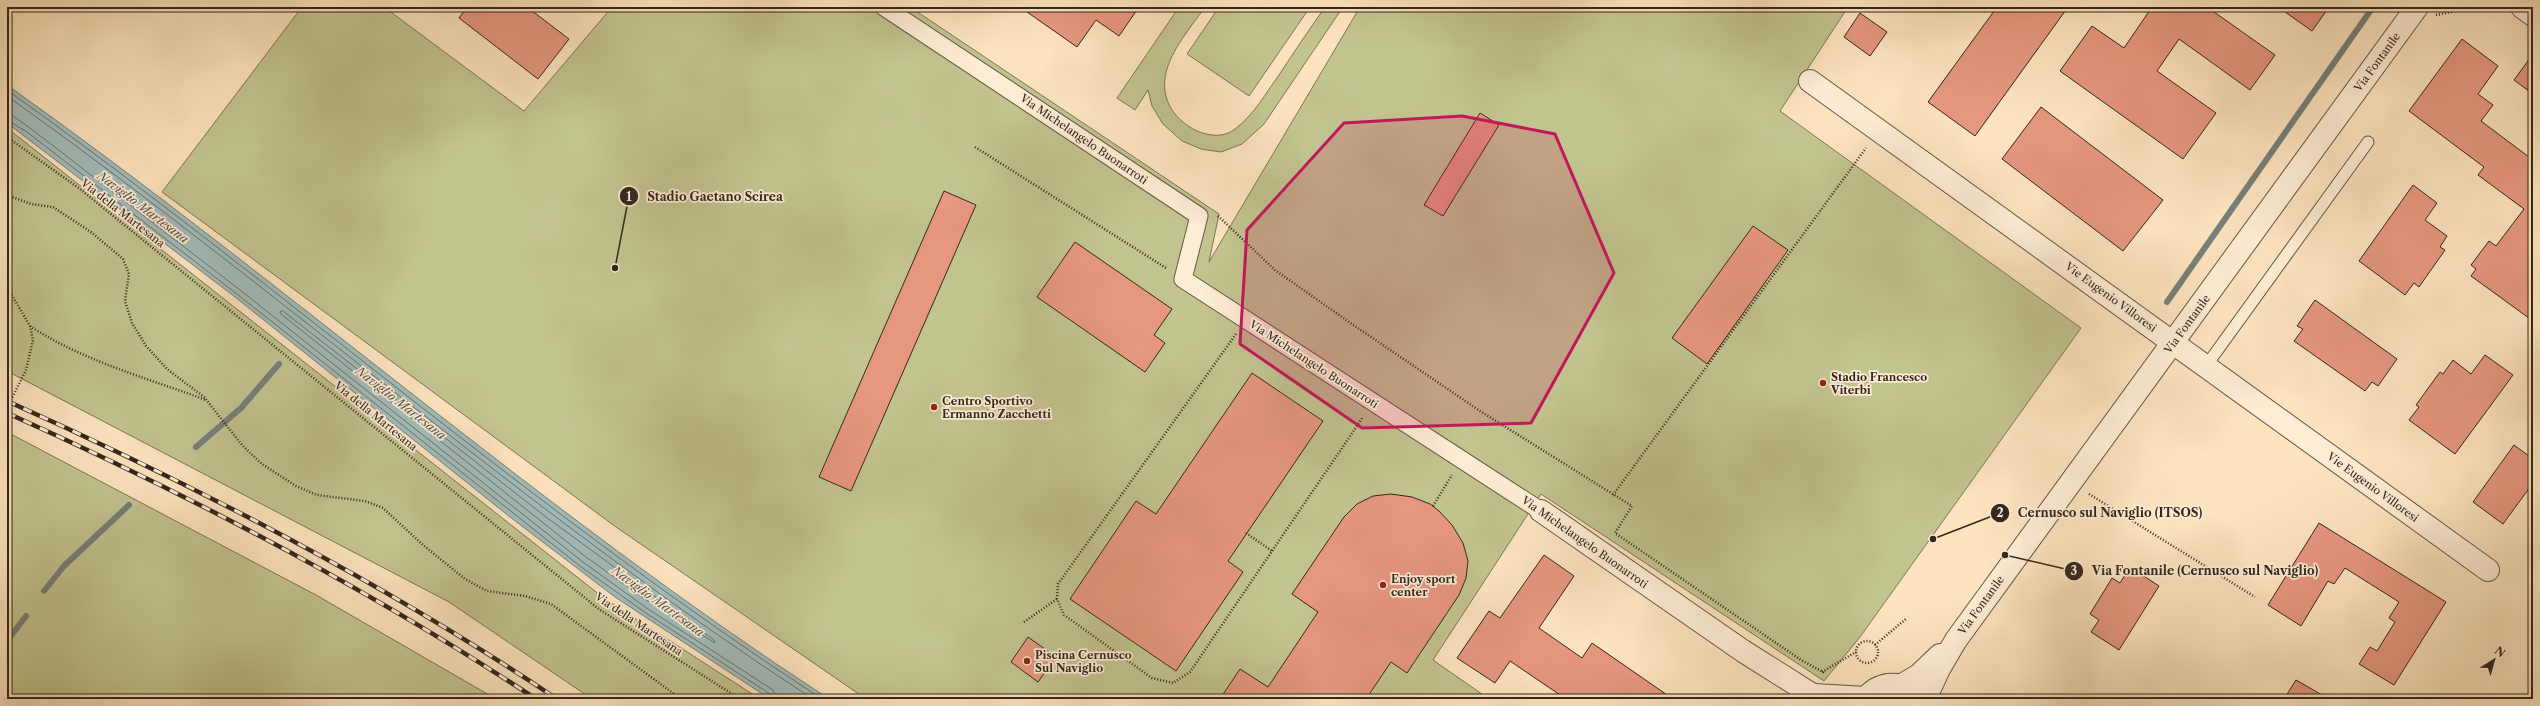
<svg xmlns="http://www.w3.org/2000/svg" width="2540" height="706" font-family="'Libre Caslon Text',serif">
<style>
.green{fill:#c2c490;stroke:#7b7556}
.water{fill:#a2bcbb;stroke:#76807b}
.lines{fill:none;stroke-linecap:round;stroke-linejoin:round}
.shore{stroke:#6b716c;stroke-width:1}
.stream{stroke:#76807b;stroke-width:6}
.building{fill:#e69780;stroke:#34261c}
.service-casing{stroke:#665645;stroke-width:13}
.pedestrian-casing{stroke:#665645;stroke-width:19}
.minor-casing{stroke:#665645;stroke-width:24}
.tertiary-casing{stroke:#665645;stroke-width:24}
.path{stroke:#34261c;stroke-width:2.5;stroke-dasharray:1 2;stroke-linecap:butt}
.service{stroke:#feedd5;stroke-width:11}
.pedestrian{stroke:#feedd5;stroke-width:17}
.minor{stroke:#feedd5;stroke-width:22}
.tertiary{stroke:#feedd5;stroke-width:22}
.rail-casing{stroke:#34261c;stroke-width:4.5}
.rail{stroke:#feedd5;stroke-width:3;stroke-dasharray:9;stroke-linecap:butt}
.path-bridge{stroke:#34261c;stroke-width:2.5;stroke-dasharray:1 2;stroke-linecap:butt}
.marked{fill:#c2185b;fill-opacity:0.2;stroke:#c2185b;stroke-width:3;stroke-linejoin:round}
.poi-dot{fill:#8f2418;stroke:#feedd5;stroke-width:1.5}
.labels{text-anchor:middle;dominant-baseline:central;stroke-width:3.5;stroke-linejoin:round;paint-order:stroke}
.street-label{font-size:11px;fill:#34261c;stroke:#feedd5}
.poi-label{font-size:11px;font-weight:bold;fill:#34261c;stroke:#feedd5;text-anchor:start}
.water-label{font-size:12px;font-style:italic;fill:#55534c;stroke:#feedd5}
.leader{fill:none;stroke:#34261c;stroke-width:1.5}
.callout-dot{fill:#34261c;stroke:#feedd5;stroke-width:1.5}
.mark-label{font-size:12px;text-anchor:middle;font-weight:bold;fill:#fff}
.callout-label{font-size:12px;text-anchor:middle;font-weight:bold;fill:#34261c;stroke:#feedd5;stroke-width:3.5;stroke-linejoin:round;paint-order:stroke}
</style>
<rect width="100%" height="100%" fill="#fde4bf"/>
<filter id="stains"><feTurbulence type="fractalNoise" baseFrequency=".005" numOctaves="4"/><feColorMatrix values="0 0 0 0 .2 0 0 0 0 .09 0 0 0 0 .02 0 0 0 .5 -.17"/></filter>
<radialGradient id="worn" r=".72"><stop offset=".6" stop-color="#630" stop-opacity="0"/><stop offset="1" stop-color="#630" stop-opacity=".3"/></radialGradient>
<g class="green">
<polygon points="302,7 384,7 524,111 612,7 910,7 1219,214 1209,262 1360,7 1848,7 1780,111 2081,328 1860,637 1824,681 1541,494 1433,660 1489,699 866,699 616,527 162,192"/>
<path d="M1179,7H1205C1185,36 1149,73 1172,110C1178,119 1188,127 1197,131C1210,136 1223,138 1235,129C1254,115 1265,94 1279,75C1294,52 1309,30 1325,7H1343L1264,124L1242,144L1221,152L1201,149L1182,141L1163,124L1152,106L1148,90L1135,110L1117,98Z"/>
<polygon points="1219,7 1310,7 1249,96 1187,54"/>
<polygon points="7,128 605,599 760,699 592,699 449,602 7,371"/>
<polygon points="7,432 316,595 496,699 7,699"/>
</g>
<path class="water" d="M7,85C286,283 542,512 829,699H770L615,597L510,517L235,297L7,123Z"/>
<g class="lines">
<g class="shore">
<path d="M7,90C283,287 537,514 822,699"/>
<path d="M7,96C280,290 531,516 813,699"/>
<polyline points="7,115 13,116 30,128 240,290 583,562 648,609 773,690 777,699"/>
<polyline points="7,120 27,132 237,294 580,566 646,613 770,694 772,699"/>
<polygon points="283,311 546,517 714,640 715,643 652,604 586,557 281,314 280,312"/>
</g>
<g class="stream">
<polyline points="2167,302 2373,7"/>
<polyline points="196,447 241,408 279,364"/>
<polyline points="44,591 64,566 129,505"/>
<polyline points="7,641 26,616"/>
</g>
</g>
<g class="building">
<polygon points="467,7 527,7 569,39 538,79 459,18"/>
<polygon points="1020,7 1139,7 1119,36 1096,20 1077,47"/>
<polygon points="1997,7 2068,7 1975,136 1928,102"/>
<polygon points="2152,7 2207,7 2275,55 2250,90 2179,39 2157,71 2216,113 2183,159 2060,71 2092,26 2124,48"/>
<polygon points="2278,7 2329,7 2312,31"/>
<polygon points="1860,13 1887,32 1870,56 1844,37"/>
<polygon points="2462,39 2498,66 2478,94 2493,105 2481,121 2533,160 2533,321 2471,276 2476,269 2471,265 2489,241 2496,246 2524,209 2478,175 2484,167 2409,111"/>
<polygon points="2533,54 2533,94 2514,80"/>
<polygon points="2041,107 2163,200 2123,251 2002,159"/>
<polygon points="1480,113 1499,125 1443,216 1424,205"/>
<polygon points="2413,185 2437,203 2425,220 2447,236 2440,247 2445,250 2419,287 2414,283 2405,295 2359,261"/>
<polygon points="944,191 976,205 851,491 819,477"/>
<polygon points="1753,226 1788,250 1707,364 1672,338"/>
<polygon points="1075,242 1172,309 1154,335 1165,343 1145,372 1037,297"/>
<polygon points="2315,300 2397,359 2378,386 2372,382 2365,391 2294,341 2303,329 2297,326"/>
<polygon points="2485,355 2513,375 2455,454 2409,420 2419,407 2416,405 2440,372 2443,374 2453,360 2471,374"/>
<polygon points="1252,373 1323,421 1228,561 1243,572 1176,671 1070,599 1136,501 1156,514"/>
<polygon points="2514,445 2533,459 2533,483 2503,524 2473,502"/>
<polygon points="1391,494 1412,497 1430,504 1439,511 1452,525 1463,543 1468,561 1466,578 1459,595 1407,673 1391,662 1366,699 1220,699 1240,669 1268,687 1318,612 1292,594 1344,517 1357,504 1373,496"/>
<polygon points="2319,523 2446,602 2394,685 2359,664 2370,647 2377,651 2395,622 2389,618 2399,602 2345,568 2334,584 2328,581 2301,626 2268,605"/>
<polygon points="1544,555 1574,576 1539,628 1582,658 1592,643 1673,699 1566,699 1510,661 1495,683 1457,658 1489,611 1500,618"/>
<polygon points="2130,567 2159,586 2119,650 2091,632 2099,620 2090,614 2112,578 2120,583"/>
<polygon points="1028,637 1056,657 1038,682 1011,662"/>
<polygon points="2296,680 2329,699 2284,699"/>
</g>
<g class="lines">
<defs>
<polyline id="service" points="2206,366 2368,142"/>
<polyline id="pedestrian" points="884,7 1199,216 1183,279 1541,511"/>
<g id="minor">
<polyline points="2522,7 2533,15"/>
<polyline points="1810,81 2488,570"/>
<polyline points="1541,511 1743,651 1819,699"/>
<polyline points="1814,695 1866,698"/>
</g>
<g id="tertiary">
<polyline points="1902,685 1919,675 1940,655"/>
<path d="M1865,699C1878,683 1898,680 1914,692"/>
<polyline points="1925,699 1939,669 1956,640 2417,7"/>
</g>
</defs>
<use href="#service" class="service-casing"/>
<use href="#pedestrian" class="pedestrian-casing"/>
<use href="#minor" class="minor-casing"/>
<use href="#tertiary" class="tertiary-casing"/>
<g class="path">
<polyline points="2436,15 2451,12 2460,7"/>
<polyline points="7,137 80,189 600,610 740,699"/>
<polyline points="975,147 1166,268"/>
<polyline points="7,195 31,204 53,207 91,232 123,259 129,274 125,301 132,323 146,346 167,369 204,397 242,445 262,464 296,486 317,495 365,501 383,508 423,545 465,579 487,591 525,596 551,604 681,699"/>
<polyline points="1218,216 1275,270 1349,322 1480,411 1632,506 1615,533 1801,660 1825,673"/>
<polyline points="7,287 30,326 33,340 26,370"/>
<path d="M30,326C83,361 147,378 206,400"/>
<polyline points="1236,334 1058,584 1057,599 1064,615 1152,678 1173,683 1190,672 1363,417"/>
<polyline points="2089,494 2255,597"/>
<polyline points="1613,495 1866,148"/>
<polyline points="1433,506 1452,475"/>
<polyline points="1246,533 1272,551"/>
<polyline points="1024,622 1057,599"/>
<circle cx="1867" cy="652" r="11"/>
<polyline points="1875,645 1907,618"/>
<polyline points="1822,672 1856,652"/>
</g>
<use href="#service" class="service"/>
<use href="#pedestrian" class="pedestrian"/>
<use href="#minor" class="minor"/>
<use href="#tertiary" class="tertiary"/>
<defs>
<g id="rail">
<path d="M7,401C197,486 384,583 557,699"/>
<path d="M7,413C190,495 369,589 536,699"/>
</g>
</defs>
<use href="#rail" class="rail-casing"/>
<use href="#rail" class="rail"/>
<polyline class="path-bridge" points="7,408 26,370"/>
</g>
<path class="marked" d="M1462,116L1555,134L1614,273L1531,423L1362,428L1240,344L1247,230L1344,123Z"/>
<g class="poi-dot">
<circle cx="1823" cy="383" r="4"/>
<circle cx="934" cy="407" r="4"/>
<circle cx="1383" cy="585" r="4"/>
<circle cx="1027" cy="661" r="4"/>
</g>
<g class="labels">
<g class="street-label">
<text transform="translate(2377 62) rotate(-54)">Via Fontanile</text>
<text transform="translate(1084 139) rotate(34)">Via Michelangelo Buonarroti</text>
<text transform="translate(123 213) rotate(38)">Via della Martesana</text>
<text transform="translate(2111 297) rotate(36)">Vie Eugenio Villoresi</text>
<text transform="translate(2187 324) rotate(-54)">Via Fontanile</text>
<text transform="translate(1314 364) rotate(33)">Via Michelangelo Buonarroti</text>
<text transform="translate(376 416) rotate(39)">Via della Martesana</text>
<text transform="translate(2373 487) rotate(36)">Vie Eugenio Villoresi</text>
<text transform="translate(1585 542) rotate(35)">Via Michelangelo Buonarroti</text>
<text transform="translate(1981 605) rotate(-54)">Via Fontanile</text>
<text transform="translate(639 624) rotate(34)">Via della Martesana</text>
</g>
<g class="poi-label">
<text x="1831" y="377">Stadio Francesco<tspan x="1831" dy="13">Viterbi</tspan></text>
<text x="942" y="401">Centro Sportivo<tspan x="942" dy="13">Ermanno Zacchetti</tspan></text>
<text x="1391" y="579">Enjoy sport<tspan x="1391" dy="13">center</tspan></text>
<text x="1035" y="655">Piscina Cernusco<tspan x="1035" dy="13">Sul Naviglio</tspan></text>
</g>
<g class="water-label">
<text transform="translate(143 207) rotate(37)">Naviglio Martesana</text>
<text transform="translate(401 403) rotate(38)">Naviglio Martesana</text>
<text transform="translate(658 601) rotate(36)">Naviglio Martesana</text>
</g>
</g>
<path class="leader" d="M615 268L629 196M1933 539L2000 513M2005 555L2074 571"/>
<g class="callout-dot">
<circle cx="615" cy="268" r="4"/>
<circle cx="1933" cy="539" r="4"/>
<circle cx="2005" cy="555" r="4"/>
<circle cx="629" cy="196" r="10"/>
<circle cx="2000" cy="513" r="10"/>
<circle cx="2074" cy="571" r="10"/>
</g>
<g class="mark-label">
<text x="629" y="201">1</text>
<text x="2000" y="517">2</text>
<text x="2074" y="575">3</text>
</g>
<g class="callout-label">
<text x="715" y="201">Stadio Gaetano Scirea</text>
<text x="2110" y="517">Cernusco sul Naviglio (ITSOS)</text>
<text x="2205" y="575">Via Fontanile (Cernusco sul Naviglio)</text>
</g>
<rect width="2540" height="706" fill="none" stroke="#fde4bf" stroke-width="24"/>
<rect x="8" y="8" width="2524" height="690" fill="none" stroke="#34261c" stroke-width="2"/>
<rect x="12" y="12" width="2516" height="682" fill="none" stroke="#34261c"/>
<g transform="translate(2494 660) rotate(37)" stroke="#feedd5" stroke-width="3" paint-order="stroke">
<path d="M0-3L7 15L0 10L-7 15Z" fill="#34261c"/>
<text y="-6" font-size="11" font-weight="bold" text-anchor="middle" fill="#34261c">N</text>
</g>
<rect width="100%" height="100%" filter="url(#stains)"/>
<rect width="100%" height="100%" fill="url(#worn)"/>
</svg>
